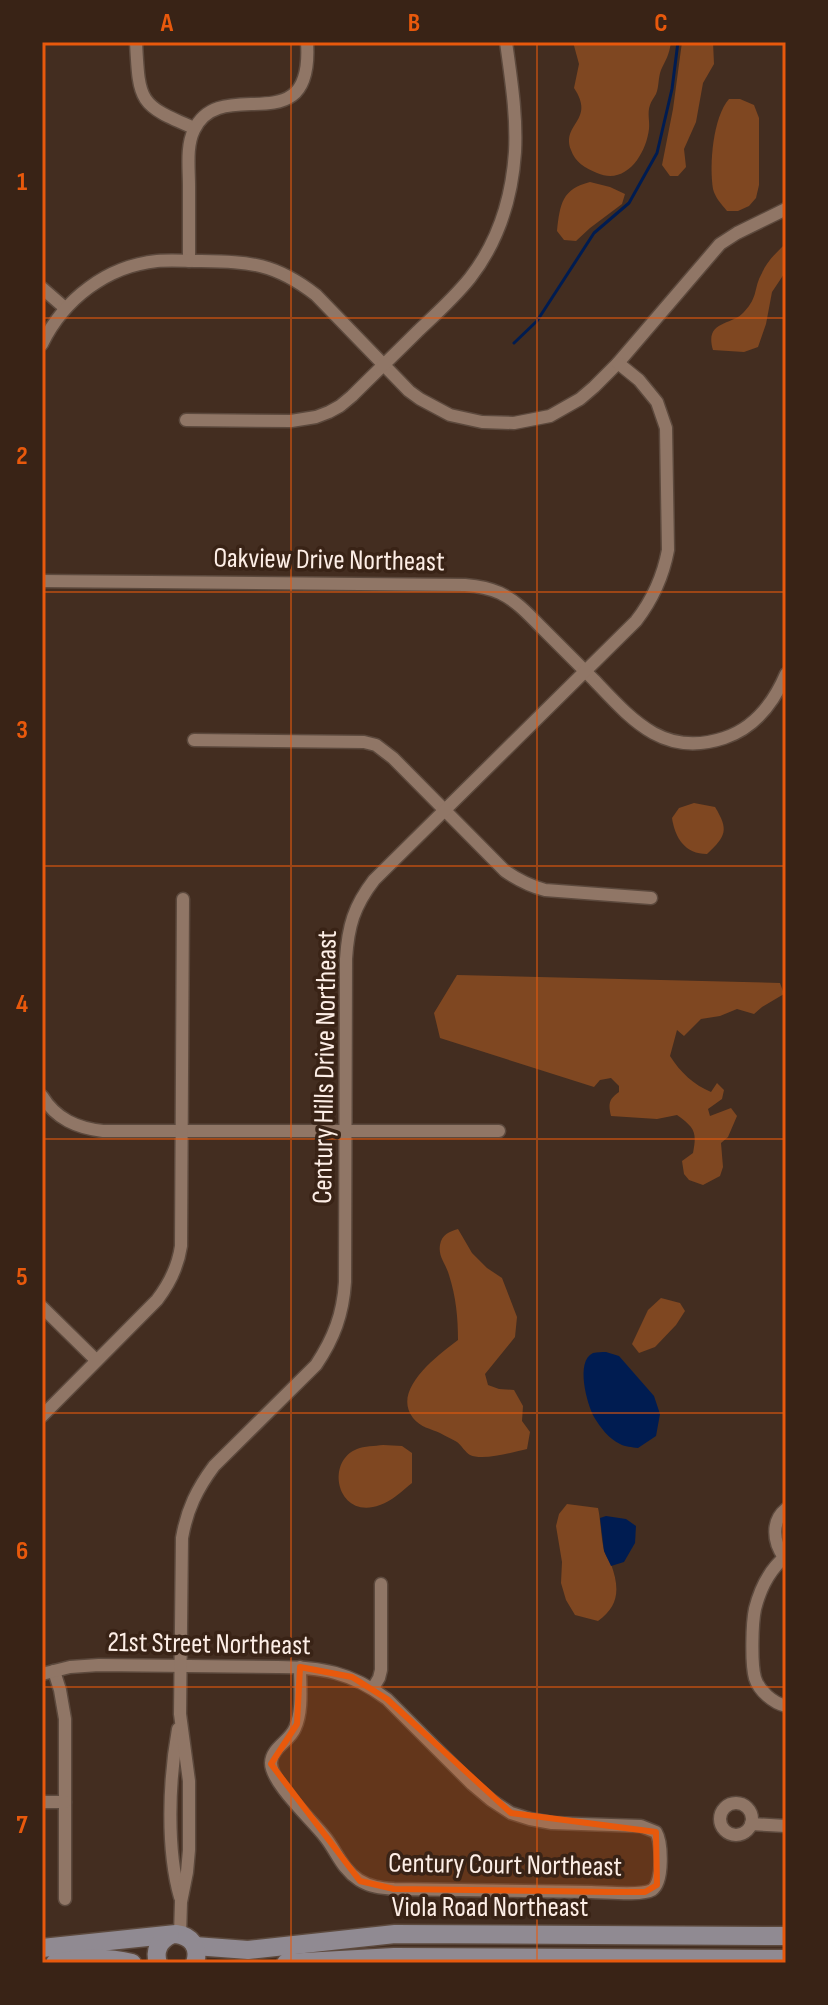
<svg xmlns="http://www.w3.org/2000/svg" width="828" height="2005" font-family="'Sofia Sans Condensed',sans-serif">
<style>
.green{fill:#7f4721}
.water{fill:#001c51}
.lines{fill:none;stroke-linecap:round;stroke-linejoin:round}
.stream{stroke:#001c51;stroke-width:3}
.street-casing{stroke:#5c493d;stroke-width:15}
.secondary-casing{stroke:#5c493d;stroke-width:21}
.street{stroke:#907666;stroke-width:12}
.secondary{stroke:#908a92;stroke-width:18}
.marked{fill:#e8590c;fill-opacity:0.2;stroke:#e8590c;stroke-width:6;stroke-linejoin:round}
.grid{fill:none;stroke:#e8590c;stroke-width:2;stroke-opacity:0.55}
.labels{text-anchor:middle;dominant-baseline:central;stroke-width:7;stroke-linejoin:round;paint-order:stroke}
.street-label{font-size:28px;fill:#fdeee6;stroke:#392316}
.neatline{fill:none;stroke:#e8590c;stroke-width:3}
.grid-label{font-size:26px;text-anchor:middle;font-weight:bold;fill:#e8590c}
</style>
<rect width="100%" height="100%" fill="#432d20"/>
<g class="green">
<path d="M573,42H671C669,56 666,59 661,70C658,78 659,87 656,94C654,98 651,101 650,105C647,113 650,121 649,129C646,154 626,186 597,173C585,168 575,162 571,150C561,123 596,121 574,88L579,64Z"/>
<polygon points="682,42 713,42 714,64 703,83 696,122 684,149 686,167 678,176 670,176 662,165 673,109"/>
<path d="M729,99H740L754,105L759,118V185L756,198L749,206L738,211H727C721,204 715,197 713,189C709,165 713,117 729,99Z"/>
<path d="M590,182L610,187L625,194L622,204L590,228L576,241L564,240L557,231C560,204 562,189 590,182Z"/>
<path d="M786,243V271L772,292L766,324L758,347L744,352L713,350C704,320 732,326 744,312C759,296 753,289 762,273C767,261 777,252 786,243Z"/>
<path d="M694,803L715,807C729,830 726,836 707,854C685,854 675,838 672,818L679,808Z"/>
<path d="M457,975L780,983L784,994L762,1007L754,1014L737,1009L720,1016L701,1019L684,1036L677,1030L670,1056C680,1072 694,1085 711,1092L717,1083L724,1090L722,1099L708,1109L710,1116L731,1108L737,1116L728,1137L721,1143L723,1167L720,1176L703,1185L689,1180L684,1174L682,1161L693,1153C697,1132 695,1128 677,1115L657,1119L611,1116C608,1104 609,1099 619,1092V1086L611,1078L600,1080L594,1087L440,1038L434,1013Z"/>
<path d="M458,1229L472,1253L487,1268L502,1278L517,1317L515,1337L485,1374L488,1385L499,1389L514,1390L523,1406L522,1421L530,1432L527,1449C513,1452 483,1461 470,1455C465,1452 462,1446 457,1442C452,1439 445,1436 440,1433C431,1429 420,1427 413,1418C391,1390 438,1355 458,1340C458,1317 456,1297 449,1275C446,1264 438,1257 440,1245C442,1234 449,1232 458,1229Z"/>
<polygon points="661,1298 680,1303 685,1311 676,1325 655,1347 639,1353 632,1344 648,1310"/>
<path d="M383,1445L402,1446L412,1453V1483C402,1491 392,1501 380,1505C338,1521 324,1462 357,1449C364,1446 375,1446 383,1445Z"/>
<path d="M567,1504L598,1508C601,1521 601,1542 605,1553C606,1557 609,1560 611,1564C620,1589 619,1606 598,1621L575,1615L566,1600L561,1583L562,1562L556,1526L559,1514Z"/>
</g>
<g class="water">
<path d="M606,1352L619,1356L654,1396L660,1414L656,1436L638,1448C632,1447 625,1447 620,1444C609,1439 600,1427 594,1417C587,1404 575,1361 593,1353C597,1352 602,1352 606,1352Z"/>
<polygon points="606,1516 626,1519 636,1526 635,1543 624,1562 611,1566 604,1551 600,1518"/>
</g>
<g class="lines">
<polyline class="stream" points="514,343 537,321 594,233 629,203 657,153 672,89 678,42"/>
<defs>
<g id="street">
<path d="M136,42C139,102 139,105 194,128"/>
<path d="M189,261C189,236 189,211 189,186C189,168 186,146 194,130C221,72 314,147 307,42"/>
<polyline points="42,288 65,308"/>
<path d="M42,344C64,299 107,266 157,261C171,260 186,261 201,261C251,262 275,263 316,295L409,391L420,399L450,415L482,422L514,423L550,416L580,399L594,387L618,363L720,244L737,233L786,209"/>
<path d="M186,420L291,421L316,417L329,412L340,406L352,396C374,374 396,353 418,331C436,314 454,298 470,278C498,242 512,197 515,152C517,115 511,79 506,42"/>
<path d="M42,581L465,585C477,586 489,588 500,593C517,601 530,616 542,628C560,646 577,663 594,680C632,720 664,758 724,738C755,728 774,702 786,674"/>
<path d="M194,740L364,742L376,745L393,758L505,871C518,880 530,886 545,890L651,898"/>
<path d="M42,1096C56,1119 77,1128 103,1131H499"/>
<polyline points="42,1307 96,1360"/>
<path d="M42,1416L157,1300C170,1283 178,1267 181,1246L183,899"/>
<path d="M786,1556C770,1569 760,1589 755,1609C752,1623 751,1664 755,1678C759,1691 773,1703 786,1706"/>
<path d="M784,1557C773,1542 771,1521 786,1509"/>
<polyline points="54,1671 60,1690 65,1719 65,1899"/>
<path d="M42,1674L70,1667L99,1665L278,1667C321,1667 351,1672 387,1699L472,1784L491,1800L511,1813L530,1819L552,1823L641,1826L656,1832C662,1842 664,1882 652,1890C641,1896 605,1892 591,1892C525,1891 460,1890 394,1889C381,1888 370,1887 359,1880C341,1868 337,1852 325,1837C312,1820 271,1783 271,1763C271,1748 290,1741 295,1728C303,1711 300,1686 300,1667"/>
<polyline points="373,1688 379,1678 381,1670 381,1584"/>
<path d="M178,1729C169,1779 166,1848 180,1897"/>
<polyline points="42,1802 65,1802"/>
<circle cx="736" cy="1819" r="16"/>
<polyline points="751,1824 786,1826"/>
<path d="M180,1935L181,1902L187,1872L189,1850V1781L180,1714L182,1538C187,1509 197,1489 214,1466L316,1365C334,1338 343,1314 345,1282L346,959C348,926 354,906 374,880L636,621C653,599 663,577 668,550L666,428L657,402L639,380L618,363"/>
</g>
<g id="secondary">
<polyline points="195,1946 248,1950 395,1934 786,1936"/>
<path d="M42,1948L176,1934C192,1936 200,1948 195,1963"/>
<path d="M55,1963C80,1958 107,1957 132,1963"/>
<path d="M158,1963C154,1951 159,1941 170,1935"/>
<polyline points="286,1963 394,1957 786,1959"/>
</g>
</defs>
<use href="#street" class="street-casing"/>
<use href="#secondary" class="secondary-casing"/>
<use href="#street" class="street"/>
<use href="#secondary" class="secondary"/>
</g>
<path class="marked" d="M300,1667L352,1677L387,1699L511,1813L656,1832L657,1885L645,1892H609L394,1889L360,1881L271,1764L297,1724Z"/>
<path class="grid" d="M291,42V1963M537,42V1963M42,318H786M42,592H786M42,866H786M42,1139H786M42,1413H786M42,1687H786"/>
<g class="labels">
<g class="street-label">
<text transform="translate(329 560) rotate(1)">Oakview Drive Northeast</text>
<text transform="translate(325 1067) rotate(-89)">Century Hills Drive Northeast</text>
<text transform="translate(209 1644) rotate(1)">21st Street Northeast</text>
<text transform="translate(505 1865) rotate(1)">Century Court Northeast</text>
<text x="490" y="1907">Viola Road Northeast</text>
</g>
</g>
<rect width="828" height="2005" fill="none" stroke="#392316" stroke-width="88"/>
<rect x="44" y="44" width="740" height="1917" class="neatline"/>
<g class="grid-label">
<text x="167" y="31">A</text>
<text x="414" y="31">B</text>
<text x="661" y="31">C</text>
<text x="22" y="190">1</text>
<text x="22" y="464">2</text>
<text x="22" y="738">3</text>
<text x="22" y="1012">4</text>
<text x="22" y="1285">5</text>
<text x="22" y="1559">6</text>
<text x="22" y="1833">7</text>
</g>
</svg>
